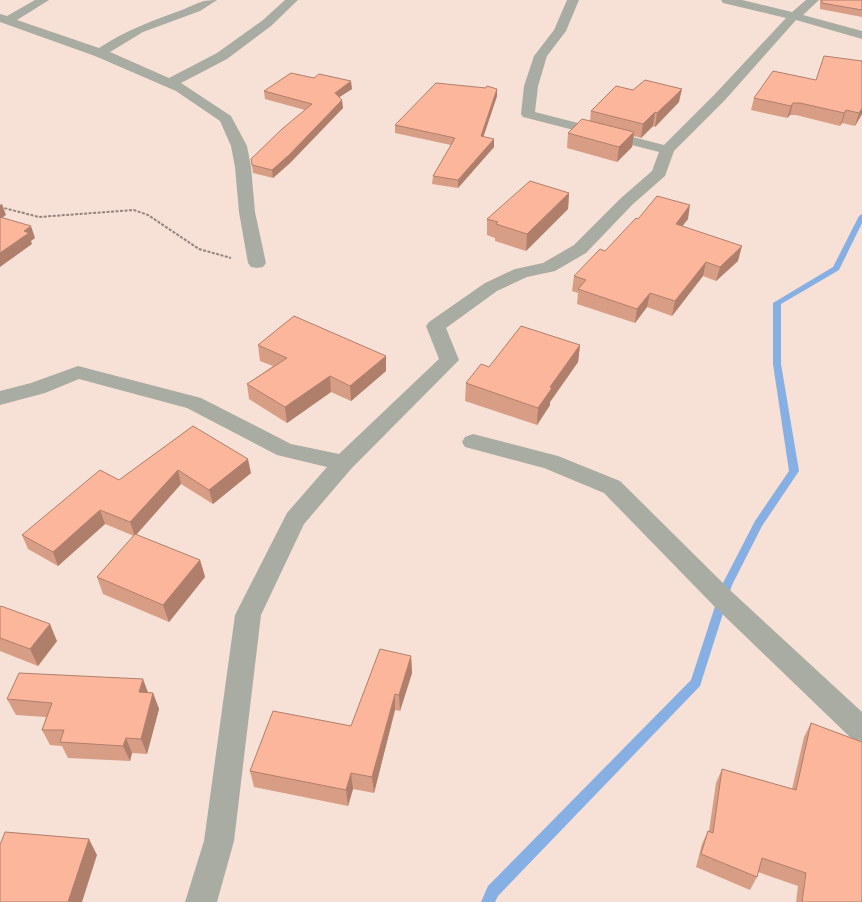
<svg xmlns="http://www.w3.org/2000/svg" width="862" height="902" font-family="'IBM Plex Sans',sans-serif">
<style>
.lines{fill:none;stroke-linecap:round;stroke-linejoin:round}
.stream{fill:#86afe4;fill-rule:evenodd}
.path{stroke:#95857e;stroke-width:2;stroke-dasharray:3 1.5;stroke-linecap:butt}
.minor{fill:#a9aca3;fill-rule:evenodd}
.wall{fill:#d89d85}
.shaded-wall{fill:#b07f6c}
.building{fill:#fbb69b;stroke:#b07f6c}
</style>
<rect width="100%" height="100%" fill="#f7e0d6"/>
<g class="lines">
<polygon class="stream" points="862,214 862,223 839,270 781,304 781,364 799,471 762,526 732,585 700,686 498,896 495,902 481,902 488,886 691,680 722,585 755,521 789,471 773,364 773,303 833,267 859,216"/>
<polyline class="path" points="0,207 39,217 134,210 148,215 199,249 231,258"/>
<g class="minor">
<path d="M35,0H49L17,20L99,48C126,30 152,21 182,10C197,4 200,0 217,0L200,11L143,32L110,52L169,78L217,53L263,20L285,0H298L271,26L227,59L181,83L231,116L247,146L251,167L255,212L266,263L263,267L257,268L251,267L248,263L239,212L235,167L231,146L220,121L176,91L95,56L0,22V14L7,16Z"/>
<polygon points="567,0 579,0 566,31 547,56 538,86 535,112 664,145 715,94 786,18 723,3 721,0 742,0 792,12 806,0 819,0 803,15 862,31 862,39 796,20 725,100 674,151 665,176 633,204 586,253 555,271 527,277 497,291 446,328 459,360 351,469 304,524 261,615 234,841 217,902 185,902 204,841 235,615 287,513 327,467 277,455 187,408 79,379 45,393 0,405 0,391 31,383 78,366 201,398 291,444 339,454 439,359 426,326 429,322 485,283 515,269 543,263 574,245 621,198 652,171 659,152 523,117 521,114 524,86 534,56 554,30"/>
<polygon points="473,434 558,456 620,481 732,592 862,712 862,743 852,739 714,606 604,493 544,468 465,447 462,442 465,437"/>
</g>
</g>
<g class="wall">
<polygon points="820,0 862,0 862,17 820,9"/>
<polygon points="816,80 862,114 855,126 842,123 840,126 796,115 790,115 787,118 751,110 754,98"/>
<polygon points="352,89 339,97 343,108 290,163 273,178 253,173 251,159 305,110 265,99 264,91"/>
<polygon points="497,89 497,96 483,137 494,147 458,188 432,184 433,176 451,145 395,133 395,125"/>
<polygon points="679,102 655,127 653,126 641,138 634,136 632,147 617,162 567,148 568,133 590,121 591,111"/>
<polygon points="569,193 568,209 526,251 495,241 495,238 487,235 487,219"/>
<polygon points="638,219 688,219 682,226 738,261 716,281 703,276 672,316 647,307 635,323 577,304 578,293 572,291 574,276 605,251"/>
<polygon points="258,345 386,371 351,401 331,392 287,423 249,399 247,384 273,366 260,361"/>
<polygon points="580,345 578,362 550,402 550,405 537,425 465,401 466,383 489,367"/>
<polygon points="193,426 251,473 213,504 181,484 136,535 200,560 205,577 169,622 103,594 97,577 134,536 105,524 58,566 28,549 22,535 119,480"/>
<polygon points="0,607 57,641 38,666 0,651"/>
<polygon points="411,656 412,673 400,711 395,710 374,793 353,789 348,806 254,787 250,771 351,726"/>
<polygon points="148,692 153,693 159,709 147,754 132,753 130,761 68,758 62,746 50,745 42,730 46,717 16,715 7,699"/>
<polygon points="811,723 862,902 796,902 798,886 758,872 757,877 750,890 696,867 702,844 708,831 709,831 716,783 722,769 792,789 804,737"/>
</g>
<g class="shaded-wall">
<polygon points="351,81 352,89 335,100 335,93"/>
<polygon points="497,89 497,96 481,144 481,136"/>
<polygon points="682,89 679,102 655,127 657,113"/>
<polygon points="342,100 343,108 290,163 273,178 272,170"/>
<polygon points="793,103 790,115 787,118 791,106"/>
<polygon points="862,108 862,114 855,126 859,113"/>
<polygon points="846,110 842,123 840,126 844,113"/>
<polygon points="655,112 653,126 641,138 643,124"/>
<polygon points="634,132 632,147 617,162 619,147"/>
<polygon points="494,139 494,147 458,188 458,180"/>
<polygon points="569,193 568,209 526,251 527,234"/>
<polygon points="2,204 6,215 0,219 0,205"/>
<polygon points="690,205 688,219 673,238 676,224"/>
<polygon points="31,226 35,238 31,241 32,244 0,267 0,253 24,231"/>
<polygon points="742,246 738,261 716,281 720,267"/>
<polygon points="706,262 703,276 672,316 675,301"/>
<polygon points="650,293 647,307 635,323 637,309"/>
<polygon points="580,345 578,362 550,402 550,405 537,425 538,408 550,387"/>
<polygon points="386,356 386,371 351,401 350,386"/>
<polygon points="330,376 331,392 287,423 285,407"/>
<polygon points="248,459 251,473 213,504 209,490"/>
<polygon points="178,470 181,484 135,536 130,522"/>
<polygon points="100,510 105,524 58,566 53,552"/>
<polygon points="200,560 205,577 169,622 163,605"/>
<polygon points="50,624 57,641 38,666 30,649"/>
<polygon points="411,656 412,673 400,711 399,695"/>
<polygon points="143,679 149,695 139,692"/>
<polygon points="153,693 159,709 147,754 141,739"/>
<polygon points="395,694 395,710 374,793 372,777"/>
<polygon points="126,738 132,753 130,761 123,746"/>
<polygon points="351,773 353,789 348,806 346,790"/>
<polygon points="89,839 97,855 82,902 68,902"/>
</g>
<g class="building">
<polygon points="822,0 862,0 862,10 822,3"/>
<polygon points="824,56 862,61 862,108 859,113 846,110 844,113 800,103 793,103 791,106 754,98 773,71 816,80"/>
<polygon points="291,73 314,78 319,74 351,81 335,93 342,100 289,155 272,170 252,165 251,159 282,129 312,104 264,91"/>
<polygon points="645,80 682,89 657,113 655,112 643,124 591,111 616,86 633,90"/>
<polygon points="436,83 486,88 487,86 497,89 481,136 494,139 458,180 433,176 455,138 395,125"/>
<polygon points="582,119 634,132 619,147 568,133"/>
<polygon points="530,181 569,193 527,234 496,224 498,222 487,219"/>
<polygon points="657,196 690,205 676,224 742,246 720,267 706,262 675,301 650,293 637,309 578,289 586,280 574,276 600,249 605,251 636,218 638,219"/>
<polygon points="0,217 31,226 24,231 29,233 0,253"/>
<polygon points="294,316 386,356 350,386 330,376 285,407 247,384 287,358 258,345"/>
<polygon points="521,326 580,345 550,387 552,388 538,408 466,383 481,364 489,367"/>
<polygon points="193,426 248,459 209,490 178,470 130,522 100,510 53,552 22,535 100,470 119,480"/>
<polygon points="135,534 200,560 163,605 97,577"/>
<polygon points="1,606 50,624 30,649 0,638 0,607"/>
<polygon points="380,649 411,656 399,695 395,694 372,777 351,773 346,790 250,771 273,711 351,726"/>
<polygon points="19,673 143,679 139,692 153,693 141,739 126,738 123,746 60,742 64,730 42,730 52,703 7,699"/>
<polygon points="811,723 862,742 862,902 802,902 806,873 762,858 757,877 701,854 708,831 713,833 722,769 796,790"/>
<polygon points="5,832 89,839 68,902 0,902 0,845"/>
</g>
</svg>
